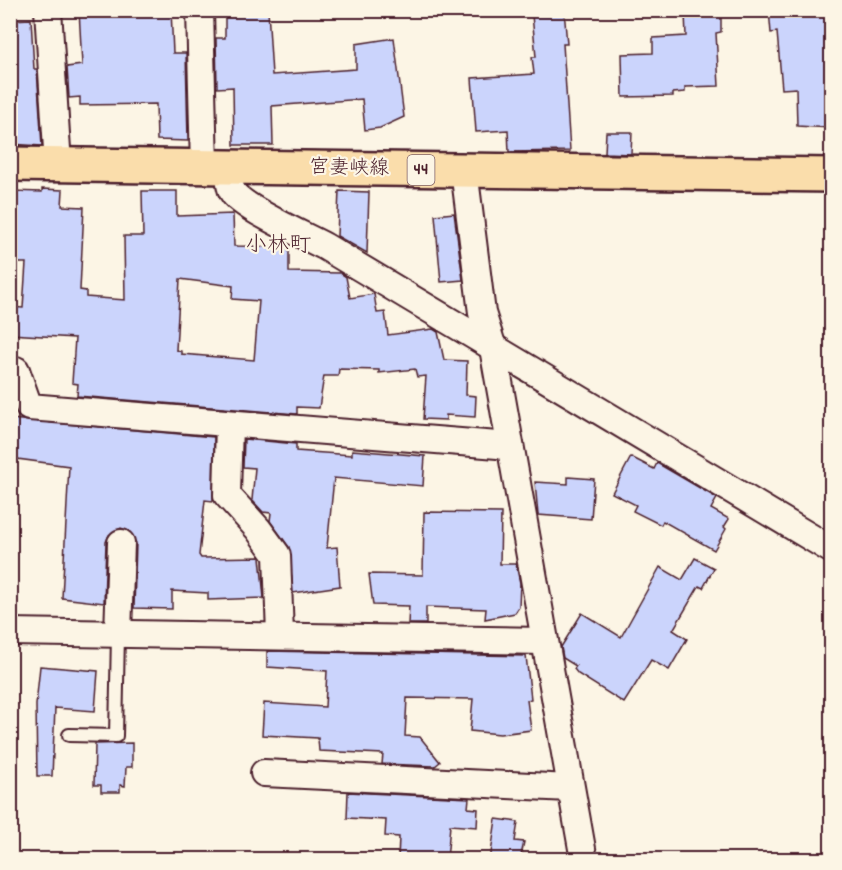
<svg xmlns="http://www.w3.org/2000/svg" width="842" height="870" font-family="Dekko,'Klee One',sans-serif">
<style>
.building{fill:#cbd4fc;stroke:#4a1f2b;stroke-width:1.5;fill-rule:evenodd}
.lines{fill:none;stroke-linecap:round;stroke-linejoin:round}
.lane-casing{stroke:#4a1f2b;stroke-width:16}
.street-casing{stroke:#4a1f2b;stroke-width:30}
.primary-casing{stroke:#4a1f2b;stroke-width:38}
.lane{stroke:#fcf5e5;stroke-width:12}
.street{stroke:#fcf5e5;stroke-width:26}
.primary{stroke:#faddab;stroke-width:33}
.labels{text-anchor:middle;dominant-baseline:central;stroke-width:4.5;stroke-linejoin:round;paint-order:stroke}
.shield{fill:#fcf5e5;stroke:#7f5f63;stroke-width:1.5}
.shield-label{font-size:18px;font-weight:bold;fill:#4a1f2b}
.street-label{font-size:20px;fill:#4a1f2b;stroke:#fcf5e5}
.quarter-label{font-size:22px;fill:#4a1f2b;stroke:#fcf5e5}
</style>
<rect width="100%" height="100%" fill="#fcf5e5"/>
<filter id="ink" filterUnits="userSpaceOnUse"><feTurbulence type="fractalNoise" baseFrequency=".0167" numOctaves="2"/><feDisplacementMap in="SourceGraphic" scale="12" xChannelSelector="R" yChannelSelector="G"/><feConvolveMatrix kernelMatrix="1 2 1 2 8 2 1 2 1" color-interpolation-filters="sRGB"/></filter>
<g filter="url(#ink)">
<g class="building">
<polygon points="79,10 171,10 173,53 186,53 188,141 157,140 156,104 80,105 80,97 69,98 67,67 82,65"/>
<polygon points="225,10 268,10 272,75 356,69 356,44 394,38 404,117 380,128 365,130 362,99 272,106 273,145 234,145 233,87 217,88 216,38 225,38"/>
<polygon points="535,10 564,10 567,44 563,44 570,151 509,152 508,130 476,132 472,78 534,74 532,57 536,57 532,15 535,15"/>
<polygon points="769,10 831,10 831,128 797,126 796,88 782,89 777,32 771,33"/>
<polygon points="721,12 721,32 716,33 719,86 685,87 685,92 673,93 673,96 623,97 622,54 653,53 653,38 686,36 685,13"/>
<polygon points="31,19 34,69 37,69 42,146 10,144 10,95 13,95 10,20"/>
<polygon points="606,132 632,132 631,154 605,153"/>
<path d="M42,189L63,190L62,206L84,207L80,290L86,291V297L125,300L124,236H143L142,191H177V216L233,214L234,246L289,247V272L340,273L346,277L350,298L374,294L377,313L385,312L388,335L433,329L438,332L444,360L467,361L466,395L476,396L475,417L446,415V420L423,419L426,376L417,377L415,369L379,373V370L339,369L338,376H324L319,408L297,407V414L77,396L78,384L72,383L75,338L10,334V307L23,308L26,263H10V191L42,192ZM180,279L233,286L232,299L259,301L254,360L181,354V351L176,350Z"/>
<polygon points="339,191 369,192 367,253 337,236"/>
<polygon points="454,213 463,280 441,282 435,215"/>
<polygon points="10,419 214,437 213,501 205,500 199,555 201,558 260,557 264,598 208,600 208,593 172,591 172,609 134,608 136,543 129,531 121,528 109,535 106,542 104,603 62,598 69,466 10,458"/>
<polygon points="244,439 296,444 296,451 352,455 352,450 425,456 423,486 334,478 327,548 337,547 340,586 293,593 289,547 270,521 271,513 263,512 252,500 255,468 243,467"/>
<polygon points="631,457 654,469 657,463 717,498 711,509 729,519 724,527 726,529 714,550 663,521 661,525 633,511 636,505 612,493"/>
<polygon points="568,477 594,479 591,519 538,515 535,482 568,484"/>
<polygon points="424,512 501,513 500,564 516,564 520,583 519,607 515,613 485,619 486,609 426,607 426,624 408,624 409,606 373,605 369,574 423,575"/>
<polygon points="695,558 714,568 703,588 699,586 673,630 687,639 669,670 651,660 624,703 578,674 574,669 576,666 563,658 561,647 582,613 621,637 660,567 682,580"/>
<polygon points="267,651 526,656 531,699 527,700 531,730 500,734 470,731 473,699 407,698 405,736 420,737 440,762 435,766 382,764 383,754 319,751 318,738 262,735 264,703 325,707 327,671 267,667"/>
<polygon points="40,666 98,671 95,711 55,708 52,776 37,776 36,705"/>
<polygon points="132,743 132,767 126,767 125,786 120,785 120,792 101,792 101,785 94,785 95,744"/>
<polygon points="348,792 469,798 468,808 478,809 477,827 450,825 447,860 398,860 399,837 385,836 386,820 347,818"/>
<polygon points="496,819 518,822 515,841 524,842 520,860 490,860"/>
</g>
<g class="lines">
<defs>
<polyline id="lane" points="69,735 116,736 118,634"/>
<g id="street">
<polyline points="48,10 58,165"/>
<polyline points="200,10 204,167"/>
<path d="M231,167C230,176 228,187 234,194C247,210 303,235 324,246L832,550"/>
<polyline points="464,170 482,313 493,348 584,860"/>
<polyline points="10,370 16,370 29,407 510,446"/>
<polyline points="229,424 227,495 258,529 277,555 280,635"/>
<polyline points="10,632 544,641"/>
<polyline points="118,634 121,543"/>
<polyline points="264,773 570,788"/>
</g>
<polyline id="primary" points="10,164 832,175"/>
</defs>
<use href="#lane" class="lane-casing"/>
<use href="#street" class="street-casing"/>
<use href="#primary" class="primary-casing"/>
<use href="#lane" class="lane"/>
<use href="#street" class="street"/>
<use href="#primary" class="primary"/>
</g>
</g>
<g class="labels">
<rect class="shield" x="407.5" y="155" width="27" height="30" rx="4.5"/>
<g class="shield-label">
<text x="421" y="170">44</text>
</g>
<g class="street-label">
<text transform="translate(349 169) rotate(1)">宮妻峡線</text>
</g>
<g class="quarter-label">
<text x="278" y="246">小林町</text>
</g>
</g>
<rect width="842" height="870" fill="none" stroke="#fcf5e5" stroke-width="36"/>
<rect x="18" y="18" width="806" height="834" fill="none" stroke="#4a1f2b" stroke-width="2" filter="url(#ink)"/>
</svg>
